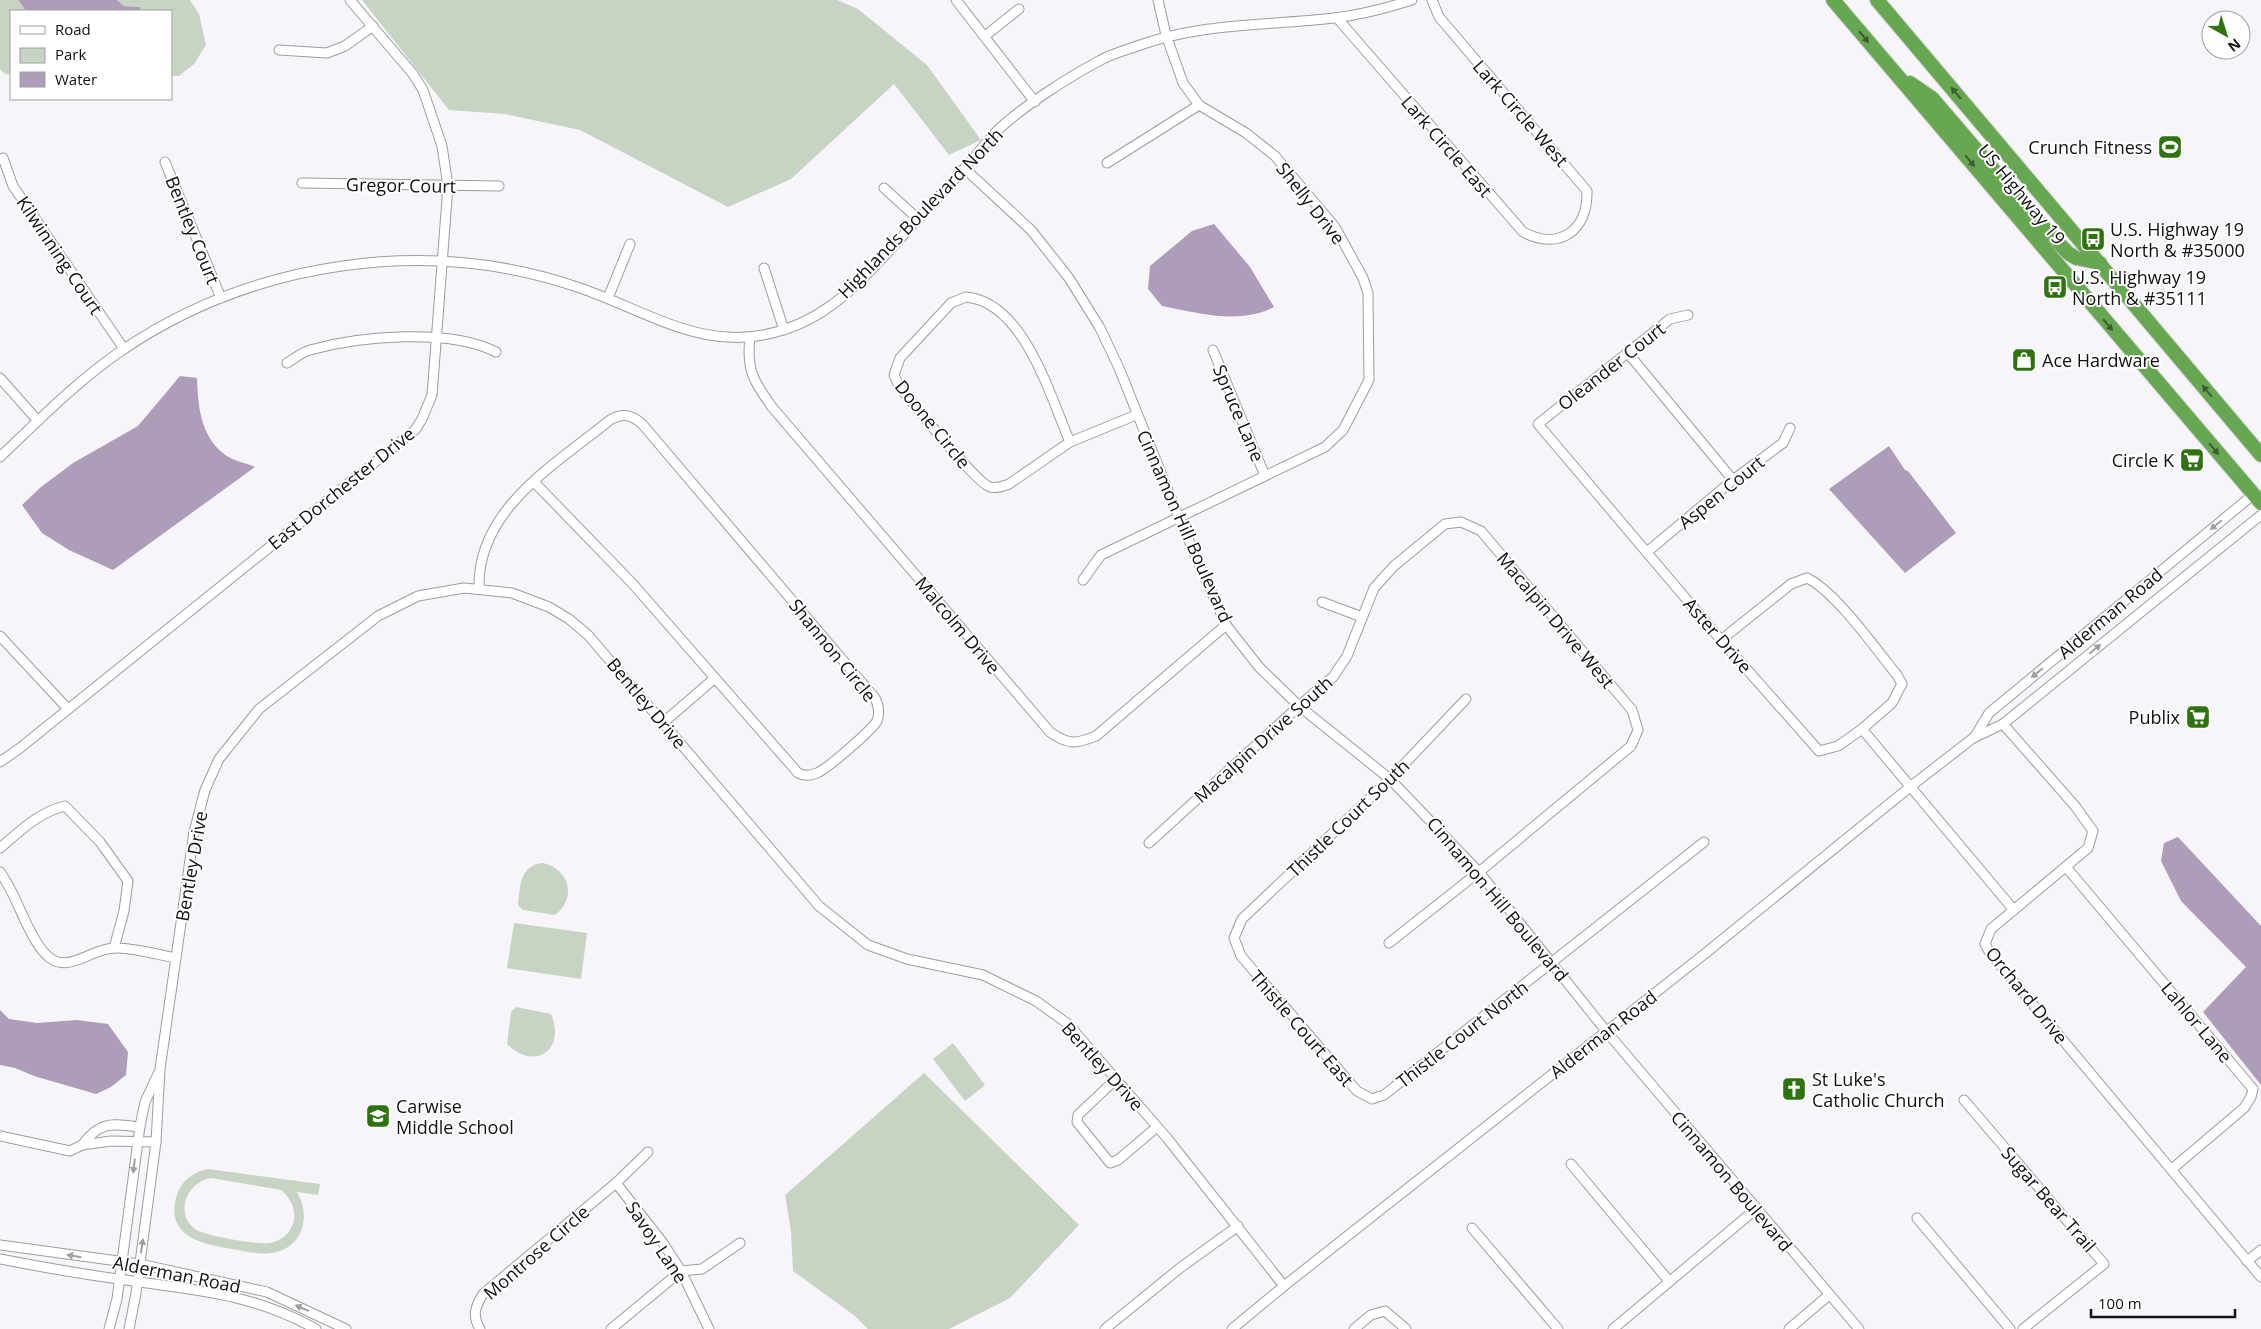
<svg xmlns="http://www.w3.org/2000/svg" width="2261" height="1329" font-family="'Open Sans',sans-serif">
<style>
.green{fill:#c7d4c3;fill-rule:evenodd}
.water{fill:#ad9db8}
.lines{fill:none;stroke-linecap:round;stroke-linejoin:round}
.minor-casing{stroke:#9e9c9f;stroke-width:11}
.highway-casing{stroke:#d4d4d4;stroke-width:16}
.minor{stroke:#fff;stroke-width:9}
.highway{stroke:#67a752;stroke-width:14}
.oneway{fill:#3c5c32}
.oneway2{fill:#a09fa0}
.labels{text-anchor:middle;dominant-baseline:central;stroke-width:4;stroke-linejoin:round;paint-order:stroke}
.street-label{font-size:18px;fill:#111012;stroke:#fff}
.poi-label{font-size:18px;fill:#111012;stroke:#fff;text-anchor:start}
</style>
<rect width="100%" height="100%" fill="#f7f5f9"/>
<g class="green">
<polygon points="0,0 18,0 26,11 11,11 11,75 5,74 0,69"/>
<polygon points="117,0 190,0 199,14 206,45 194,64 179,76 171,76 171,11 141,11 140,7 124,6"/>
<polygon points="362,0 837,0 858,9 927,65 981,140 949,155 894,84 791,179 728,207 580,130 505,114 449,110"/>
<path d="M543,863C570,869 577,899 555,915L523,910L518,905C520,886 520,865 543,863Z"/>
<polygon points="514,923 587,933 581,979 507,968"/>
<path d="M516,1007L551,1014C566,1049 536,1072 507,1044L511,1012Z"/>
<polygon points="953,1043 985,1085 965,1101 933,1059"/>
<polygon points="924,1073 1079,1225 1010,1298 949,1329 868,1329 855,1316 793,1271 791,1231 785,1195"/>
<path d="M208,1169L320,1184L318,1195L297,1192C312,1216 302,1250 271,1253C258,1255 245,1251 232,1249C204,1244 166,1238 176,1198C180,1182 192,1172 208,1169ZM211,1178L281,1190C291,1198 297,1211 293,1224C289,1234 281,1241 270,1243C260,1245 204,1236 195,1229C174,1213 187,1182 211,1178Z"/>
</g>
<g class="water">
<polygon points="18,0 117,0 124,6 140,7 141,11 26,11"/>
<path d="M1214,224L1250,267L1274,307C1239,325 1199,313 1162,306L1148,289L1150,266L1192,231Z"/>
<path d="M180,376L197,378C198,404 200,435 223,453C230,460 246,463 255,467L113,570L69,550L42,533L22,505L41,487L73,463L138,426Z"/>
<polygon points="1889,446 1905,470 1908,471 1956,533 1905,573 1829,489"/>
<polygon points="2178,837 2261,926 2261,1085 2203,1012 2246,967 2181,901 2161,861 2164,843"/>
<polygon points="0,1010 9,1019 37,1023 77,1020 108,1024 128,1052 126,1075 111,1087 96,1094 34,1076 15,1068 0,1065"/>
</g>
<g class="lines">
<defs>
<g id="minor">
<polyline points="956,0 1035,102"/>
<path d="M1337,18L1523,232C1559,251 1588,231 1587,191L1439,17L1432,0"/>
<polyline points="985,36 1019,9"/>
<polyline points="279,50 327,53 345,46 373,26"/>
<polyline points="3,158 13,186 124,349"/>
<polyline points="165,162 221,298"/>
<polyline points="1107,163 1199,105"/>
<polyline points="965,169 1031,230 1069,278 1100,328 1119,368 1179,518 1226,625 1259,667 1299,706 1390,779 1479,872 1606,1031 1859,1329"/>
<polyline points="302,183 499,186"/>
<polyline points="884,188 918,219"/>
<polyline points="764,268 784,330"/>
<path d="M966,297C1024,302 1050,396 1070,442L1009,484C1003,486 997,489 990,487C976,483 914,404 900,388L894,375L900,358L951,303Z"/>
<polyline points="608,298 630,244"/>
<path d="M1688,315L1670,319L1538,424L1721,640L1819,751L1838,746L1862,729L1892,703L1902,684L1897,675C1875,648 1836,592 1807,578L1791,584L1721,640"/>
<path d="M750,337C746,370 754,382 772,407L1050,732C1068,745 1076,744 1096,736L1226,625"/>
<polyline points="1213,350 1265,476"/>
<polyline points="1627,352 1733,480"/>
<path d="M287,363C294,359 302,352 310,350C360,336 450,328 496,352"/>
<polyline points="0,378 38,421"/>
<polyline points="1070,442 1136,415"/>
<path d="M0,457C39,420 76,382 121,351C253,261 428,235 580,288C650,312 708,356 786,329C838,312 873,268 909,229C928,207 949,187 968,164C979,153 988,139 1000,128C1025,105 1069,77 1099,61C1111,54 1124,51 1137,46C1205,22 1264,26 1334,18C1360,15 1387,8 1412,0"/>
<polyline points="1647,552 1733,480 1783,443 1790,428"/>
<polyline points="1083,580 1101,555 1325,447 1343,430 1369,380 1368,293 1363,278 1335,227 1275,156 1246,133 1199,105 1183,83 1166,35 1158,0"/>
<path d="M479,588C477,509 556,464 610,420C623,412 633,415 643,425L875,698C879,706 880,713 877,721C872,730 827,769 817,773C810,776 804,776 798,773L632,583L534,482"/>
<polyline points="1322,602 1362,617"/>
<polyline points="0,636 68,709"/>
<polyline points="1466,699 1390,779 1242,919 1234,938 1241,956 1357,1091 1372,1099 1384,1095 1704,842"/>
<polyline points="664,722 715,678"/>
<polyline points="2003,724 2075,806 2093,831 2088,848 1991,929 1985,944 1990,953 2261,1277"/>
<polyline points="1862,729 2013,909"/>
<polyline points="1974,738 1989,713 2254,494"/>
<polyline points="0,762 20,748 415,430 422,419 432,395 448,186 442,146 423,90 413,74 350,0"/>
<polyline points="1149,843 1299,706 1333,677 1347,656 1374,588 1394,566 1445,524 1461,522 1481,531 1632,710 1638,730 1631,746 1479,872 1389,943"/>
<path d="M0,848C20,831 39,812 65,806L100,842L128,881L124,911L114,948"/>
<polyline points="2066,867 2253,1089 2251,1097 2244,1108 2172,1169"/>
<path d="M0,872C18,897 25,929 42,950C65,980 88,948 115,948C131,947 159,955 176,958"/>
<polyline points="1115,1080 1078,1115 1077,1122 1110,1163 1118,1160 1157,1127"/>
<polyline points="1964,1100 2104,1264 2023,1329"/>
<path d="M140,1127C112,1124 101,1120 82,1145L111,1141L156,1142"/>
<polyline points="0,1136 70,1151 82,1145"/>
<polyline points="1571,1164 1669,1281"/>
<polyline points="616,1183 663,1243 681,1271 709,1329"/>
<polyline points="1917,1218 2010,1329"/>
<polyline points="1472,1228 1558,1329"/>
<polyline points="0,1245 140,1264 267,1292 346,1329"/>
<path d="M0,1259C46,1268 93,1276 140,1282C206,1291 256,1296 316,1329"/>
<polyline points="2247,1261 2261,1250"/>
<polyline points="109,1329 117,1299 140,1126 145,1102 158,1074"/>
<polyline points="129,1329 136,1293 156,1142 160,1069 194,832 205,790 219,759 259,709 378,616 418,596 464,588 512,593 549,607 569,619 588,635 819,906 868,945 907,959 983,975 1036,1001 1068,1024 1167,1138 1284,1286"/>
<path d="M480,1329C472,1316 475,1307 483,1294L616,1183L648,1152"/>
<polyline points="611,1329 681,1271 702,1269 740,1243"/>
<polyline points="1105,1329 1180,1268 1238,1226"/>
<polyline points="1232,1329 1284,1286 1707,952 1910,787 1973,738 2003,724 2261,515"/>
<polyline points="1354,1329 1371,1315 1385,1311 1406,1329"/>
<polyline points="1613,1329 1756,1209"/>
<polyline points="1789,1329 1829,1295"/>
</g>
<g id="highway">
<polyline points="1833,0 2261,503"/>
<polyline points="1877,0 2261,455"/>
<polyline points="1910,83 1932,98 2034,217 2068,253 2076,258 2100,263"/>
</g>
</defs>
<use href="#minor" class="minor-casing"/>
<use href="#highway" class="highway-casing"/>
<use href="#minor" class="minor"/>
<use href="#highway" class="highway"/>
</g>
<defs><path id="oneway-solid" d="M-6-.8H1V-3.2L6.5 0L1 3.2V.8H-6Z" transform="scale(1.25)"/></defs>
<g class="oneway">
<use href="#oneway-solid" transform="translate(1864 37) rotate(50)"/>
<use href="#oneway-solid" transform="translate(1956 93) rotate(-130)"/>
<use href="#oneway-solid" transform="translate(1970 161) rotate(50)"/>
<use href="#oneway-solid" transform="translate(2108 325) rotate(50)"/>
<use href="#oneway-solid" transform="translate(2207 391) rotate(-130)"/>
<use href="#oneway-solid" transform="translate(2214 449) rotate(49)"/>
</g>
<g class="oneway2">
<use href="#oneway-solid" transform="translate(2216 525) rotate(141)"/>
<use href="#oneway-solid" transform="translate(2095 649) rotate(-39)"/>
<use href="#oneway-solid" transform="translate(2037 673) rotate(141)"/>
<use href="#oneway-solid" transform="translate(134 1166) rotate(97)"/>
<use href="#oneway-solid" transform="translate(142 1246) rotate(-82)"/>
<use href="#oneway-solid" transform="translate(74 1256) rotate(-171)"/>
<use href="#oneway-solid" transform="translate(302 1308) rotate(-156)"/>
</g>
<defs>
<symbol id="stadium-square" viewBox="-11 -11 22 22"><rect x="-9" y="-9" width="18" height="18" rx="4" fill="#2f7310" stroke="#fff"/><path d="M0-5a6.5 5 0 1 0 0 10a6.5 5 0 1 0 0-10ZM-3.5-1.8h7v3.6h-7Z" fill="#fff"/></symbol>
<symbol id="bus-square" viewBox="-11 -11 22 22"><rect x="-9" y="-9" width="18" height="18" rx="4" fill="#2f7310" stroke="#fff"/><path d="M-5-6H5V4H4V6H2V4H-2V6H-4V4H-5ZM-3.5-4V0h7V-4ZM-3.5 1.2v1.5H-2V1.2ZM2 1.2v1.5H3.5V1.2Z" fill="#fff"/></symbol>
<symbol id="shop-square" viewBox="-11 -11 22 22"><rect x="-9" y="-9" width="18" height="18" rx="4" fill="#2f7310" stroke="#fff"/><path d="M-5-2.5h2.3a2.7 3.5 0 0 1 5.4 0H5L5.5 6h-11ZM-1.5-2.5h3a1.5 2.3 0 0 0-3 0Z" fill="#fff"/></symbol>
<symbol id="supermarket-square" viewBox="-11 -11 22 22"><rect x="-9" y="-9" width="18" height="18" rx="4" fill="#2f7310" stroke="#fff"/><path d="M-6-5.5h2.5l.6 2H6L4.5 2H-2.5L-4.4-4H-6ZM-1.5 3.2a1.3 1.3 0 1 0 .1 0ZM3 3.2a1.3 1.3 0 1 0 .1 0Z" fill="#fff"/></symbol>
<symbol id="church-square" viewBox="-11 -11 22 22"><rect x="-9" y="-9" width="18" height="18" rx="4" fill="#2f7310" stroke="#fff"/><path d="M-1.2-6h2.4v3.5h3.3v2.4h-3.3V6h-2.4V-.1h-3.3v-2.4h3.3Z" fill="#fff"/></symbol>
<symbol id="school-square" viewBox="-11 -11 22 22"><rect x="-9" y="-9" width="18" height="18" rx="4" fill="#2f7310" stroke="#fff"/><path d="M0-5L7-2L0 1L-7-2ZM-4 1L0 2.5L4 1V4Q0 6-4 4Z" fill="#fff"/></symbol>
</defs>
<g fill-rule="evenodd">
<use href="#stadium-square" x="2156" y="133" width="28" height="28"/>
<use href="#bus-square" x="2079" y="225" width="28" height="28"/>
<use href="#bus-square" x="2041" y="273" width="28" height="28"/>
<use href="#shop-square" x="2010" y="346" width="28" height="28"/>
<use href="#supermarket-square" x="2178" y="446" width="28" height="28"/>
<use href="#supermarket-square" x="2184" y="703" width="28" height="28"/>
<use href="#church-square" x="1780" y="1075" width="28" height="28"/>
<use href="#school-square" x="364" y="1102" width="28" height="28"/>
</g>
<g class="labels">
<g class="street-label">
<text transform="translate(1521 113) rotate(49)">Lark Circle West</text>
<text transform="translate(1447 146) rotate(49)">Lark Circle East</text>
<text transform="translate(401 185) rotate(1)">Gregor Court</text>
<text transform="translate(2022 194) rotate(50)">US Highway 19</text>
<text transform="translate(1311 203) rotate(52)">Shelly Drive</text>
<text transform="translate(920 213) rotate(-46)">Highlands Boulevard North</text>
<text transform="translate(193 230) rotate(68)">Bentley Court</text>
<text transform="translate(60 255) rotate(56)">Kilwinning Court</text>
<text transform="translate(1611 366) rotate(-38)">Oleander Court</text>
<text transform="translate(1239 413) rotate(67)">Spruce Lane</text>
<text transform="translate(933 424) rotate(51)">Doone Circle</text>
<text transform="translate(341 488) rotate(-39)">East Dorchester Drive</text>
<text transform="translate(1721 492) rotate(-39)">Aspen Court</text>
<text transform="translate(1185 526) rotate(66)">Cinnamon Hill Boulevard</text>
<text transform="translate(2110 613) rotate(-40)">Alderman Road</text>
<text transform="translate(1556 620) rotate(50)">Macalpin Drive West</text>
<text transform="translate(958 625) rotate(50)">Malcolm Drive</text>
<text transform="translate(1718 635) rotate(49)">Aster Drive</text>
<text transform="translate(833 650) rotate(51)">Shannon Circle</text>
<text transform="translate(647 703) rotate(50)">Bentley Drive</text>
<text transform="translate(1263 739) rotate(-42)">Macalpin Drive South</text>
<text transform="translate(1348 818) rotate(-44)">Thistle Court South</text>
<text transform="translate(191 866) rotate(-80)">Bentley Drive</text>
<text transform="translate(1498 899) rotate(50)">Cinnamon Hill Boulevard</text>
<text transform="translate(2027 995) rotate(51)">Orchard Drive</text>
<text transform="translate(2197 1022) rotate(50)">Lahlor Lane</text>
<text transform="translate(1302 1028) rotate(49)">Thistle Court East</text>
<text transform="translate(1462 1034) rotate(-38)">Thistle Court North</text>
<text transform="translate(1603 1034) rotate(-38)">Alderman Road</text>
<text transform="translate(1103 1066) rotate(48)">Bentley Drive</text>
<text transform="translate(1732 1181) rotate(50)">Cinnamon Boulevard</text>
<text transform="translate(2049 1199) rotate(49)">Sugar Bear Trail</text>
<text transform="translate(657 1242) rotate(56)">Savoy Lane</text>
<text transform="translate(536 1252) rotate(-41)">Montrose Circle</text>
<text transform="translate(177 1274) rotate(11)">Alderman Road</text>
</g>
<g class="poi-label">
<text x="2152" y="147" text-anchor="end">Crunch Fitness</text>
<text x="2110" y="229">U.S. Highway 19<tspan x="2110" dy="21">North &amp; #35000</tspan></text>
<text x="2072" y="277">U.S. Highway 19<tspan x="2072" dy="21">North &amp; #35111</tspan></text>
<text x="2042" y="360">Ace Hardware</text>
<text x="2174" y="460" text-anchor="end">Circle K</text>
<text x="2180" y="717" text-anchor="end">Publix</text>
<text x="1812" y="1079">St Luke's<tspan x="1812" dy="21">Catholic Church</tspan></text>
<text x="396" y="1106">Carwise<tspan x="396" dy="21">Middle School</tspan></text>
</g>
</g>
<rect x="10" y="10" width="162" height="90" fill="#ffffff" stroke="#a09fa0"/>
<rect x="20" y="26" width="25" height="8" fill="#ffffff" stroke="#a09fa0"/>
<text x="55" y="35" font-size="15" fill="#111012">Road</text>
<rect x="20" y="48" width="25" height="15" fill="#c7d4c3" stroke="#a09fa0"/>
<text x="55" y="60" font-size="15" fill="#111012">Park</text>
<rect x="20" y="72" width="25" height="15" fill="#ad9db8" stroke="#a09fa0"/>
<text x="55" y="85" font-size="15" fill="#111012">Water</text>
<g transform="translate(2226 35) rotate(141)"><circle r="24" fill="#ffffff" stroke="#a09fa0"/>
<path d="M0-4L9 19L0 12L-9 19Z" fill="#2f7310"/>
<text y="-8" font-size="14" font-weight="bold" text-anchor="middle" fill="#111012">N</text>
</g>
<path d="M2091 1309v8h144v-8" fill="none" stroke="#111012" stroke-width="2.5"/>
<text x="2098" y="1309" font-size="15" fill="#111012" stroke="#ffffff" stroke-width="4" paint-order="stroke">100 m</text>
</svg>
